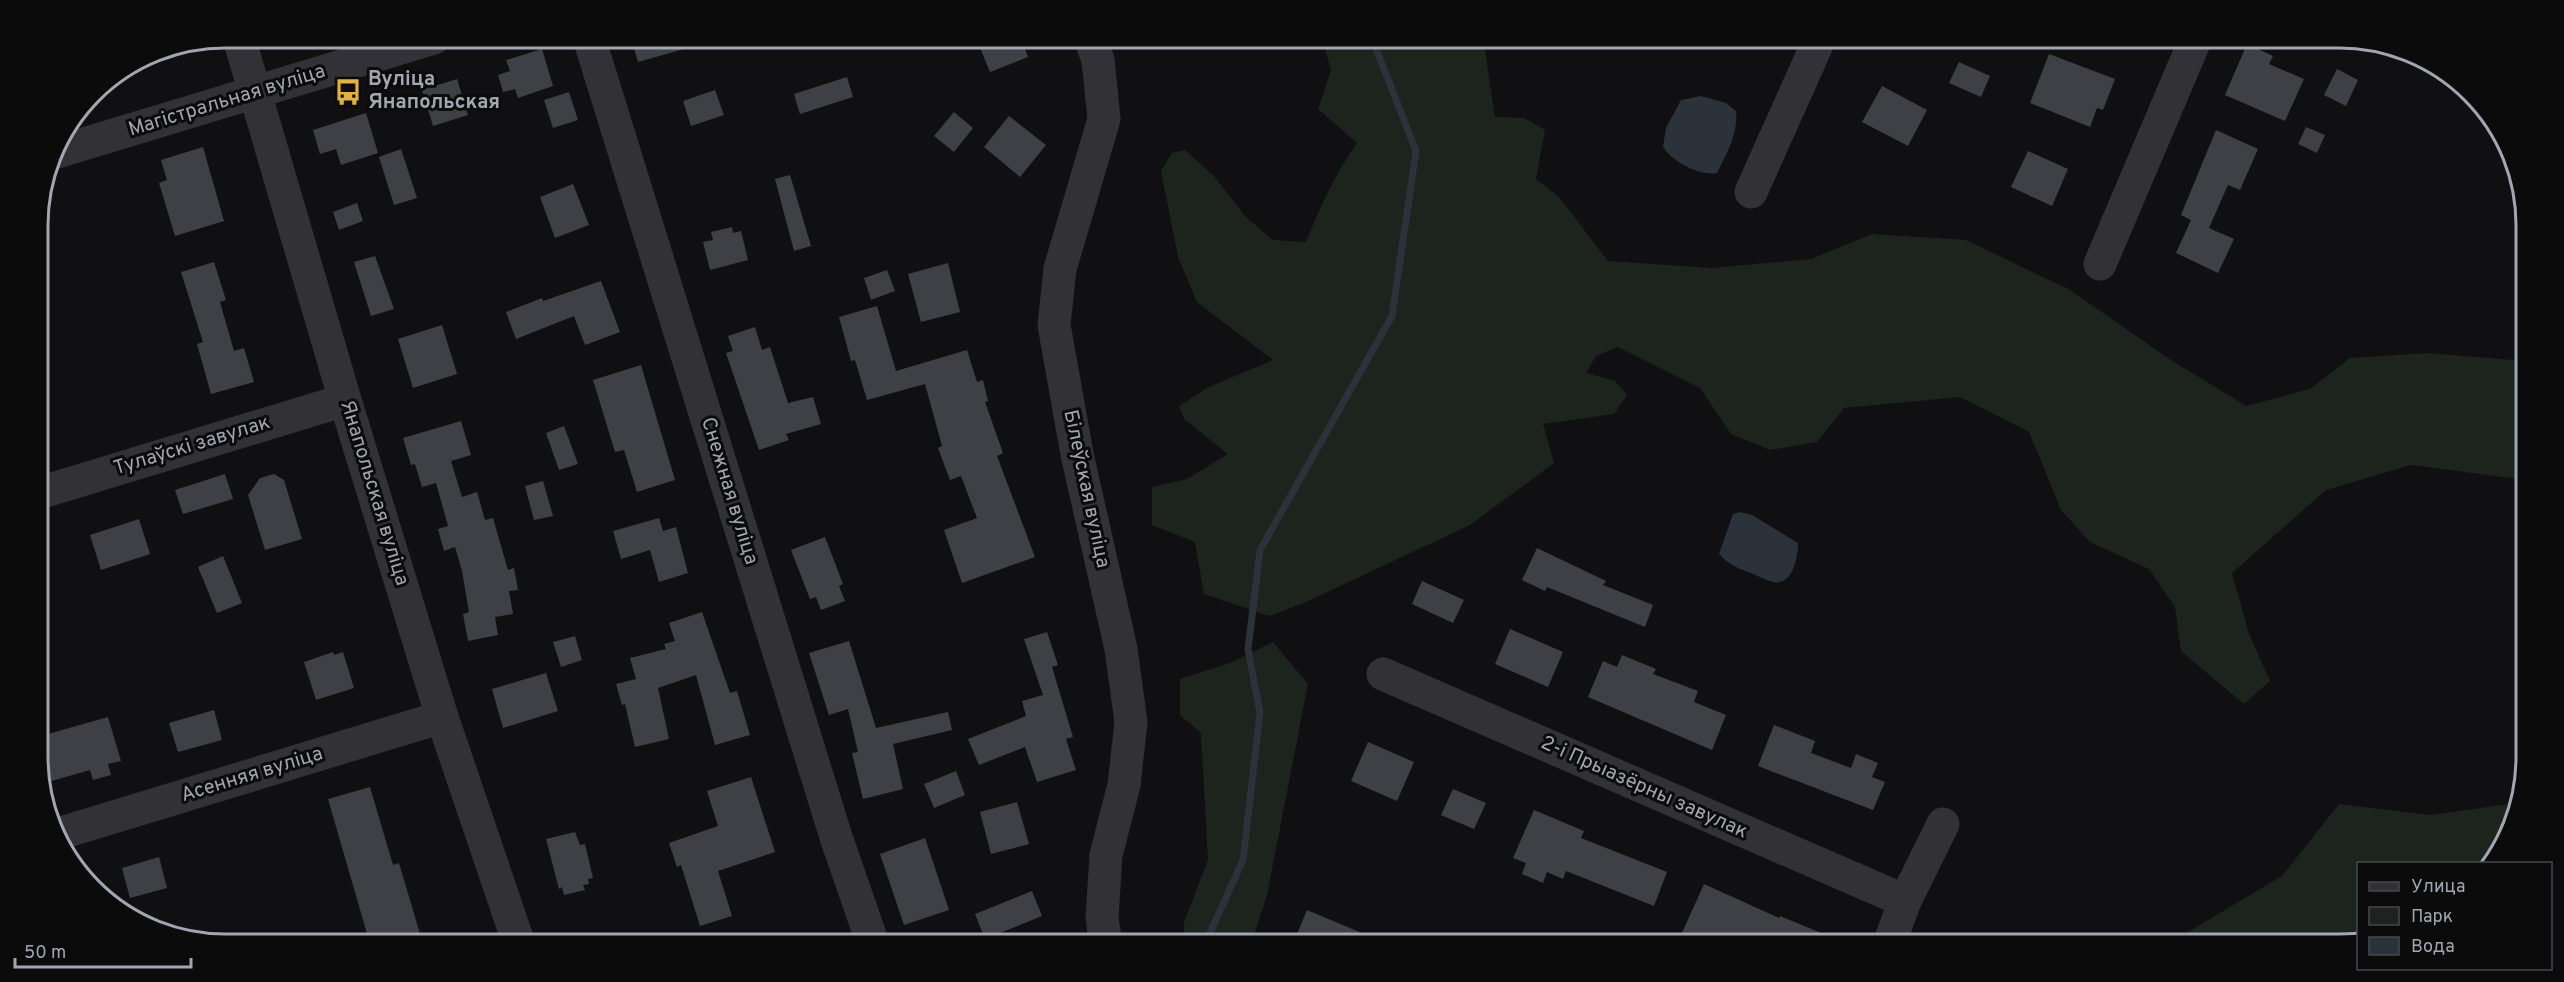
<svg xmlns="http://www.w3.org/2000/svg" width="2564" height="982" font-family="Overpass,sans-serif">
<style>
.green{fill:#1d241e}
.water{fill:#2b3239}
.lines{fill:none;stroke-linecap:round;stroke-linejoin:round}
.stream{stroke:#2b3239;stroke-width:7}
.building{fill:#3f4045}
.minor{stroke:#323236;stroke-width:33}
.labels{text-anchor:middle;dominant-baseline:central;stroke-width:6;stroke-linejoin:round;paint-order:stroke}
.poi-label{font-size:20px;font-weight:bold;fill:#a2a6b1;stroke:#0b0b0c;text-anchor:start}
.street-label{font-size:20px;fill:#a2a6b1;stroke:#0b0b0c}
.rim{fill:none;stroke:#a2a6b1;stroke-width:3}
</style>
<rect width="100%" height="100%" fill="#101012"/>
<g class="green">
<path d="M1322,38H1483L1495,117L1524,118L1545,130L1536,179L1559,197L1608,261L1712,268L1811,259L1872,234L1966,240L2070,290L2171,360L2246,406L2310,389L2350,358L2428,353L2525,361L2526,480L2411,465L2326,490L2232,573L2249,634L2270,681L2244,704L2181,651L2175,607L2149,569L2090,542L2061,510L2029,432L1960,397L1844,408L1817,442L1770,450L1731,434L1700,388L1618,347L1596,356L1586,373L1615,381L1627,395L1614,414L1543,424L1554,463L1470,525L1304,603L1269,616L1204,594L1195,542L1152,525V487L1187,479L1228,454L1184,419L1179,406L1209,387L1273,360L1197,302L1178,257L1161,171L1172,153L1185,150L1214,176L1245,216L1273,240L1306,242C1320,207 1335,174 1357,143L1318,109L1331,71Z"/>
<polygon points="1273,642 1308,684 1267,895 1251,944 1184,944 1184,922 1208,860 1201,733 1180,715 1180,679 1230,663"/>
<polygon points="2339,804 2431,815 2509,804 2517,812 2492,863 2358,864 2358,943 2168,944 2282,876"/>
</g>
<g class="water">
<path d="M1701,96L1726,103L1736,111C1738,134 1727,153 1717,173C1699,176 1673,162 1663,147L1666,128L1681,100Z"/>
<path d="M1740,512L1752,515L1798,543C1798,557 1793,586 1773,582C1766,580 1758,576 1751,573C1738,568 1729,565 1719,554L1733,514Z"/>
</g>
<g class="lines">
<polyline class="stream" points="1205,944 1243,860 1260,713 1248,649 1260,550 1392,316 1416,151 1372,38"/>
</g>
<g class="building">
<polygon points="631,38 704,38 705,43 638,62"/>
<polygon points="976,38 1021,38 1028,57 990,72"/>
<polygon points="2247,44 2273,56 2269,64 2304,79 2285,121 2225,95"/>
<polygon points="542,49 553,86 518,98 515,89 503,92 498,75 510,71 506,60"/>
<polygon points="2049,54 2115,79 2103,110 2097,108 2090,127 2030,103"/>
<polygon points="1959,62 1990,76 1981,97 1949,83"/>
<polygon points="2337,69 2358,80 2346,106 2324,95"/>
<polygon points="847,77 853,97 800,114 794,94"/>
<polygon points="457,79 468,115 433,126 422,90"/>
<polygon points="1882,86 1927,110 1908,146 1862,122"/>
<polygon points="715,90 724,115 691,126 683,101"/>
<polygon points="569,92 578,120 553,128 544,100"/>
<polygon points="954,112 973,128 954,152 934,136"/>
<polygon points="366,113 378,153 341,165 336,149 320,154 313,130"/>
<polygon points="1009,116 1046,145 1020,177 984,147"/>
<polygon points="2306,127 2325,135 2317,153 2298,144"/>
<polygon points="2216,130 2258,149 2240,190 2228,185 2209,228 2234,239 2218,273 2176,253 2191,220 2181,215"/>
<polygon points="203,147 224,221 175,236 159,183 167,180 161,160"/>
<polygon points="401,149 417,198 394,205 379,157"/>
<polygon points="2028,151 2068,169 2052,206 2011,187"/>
<polygon points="790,175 811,246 794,251 775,179"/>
<polygon points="573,184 589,225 555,238 540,197"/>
<polygon points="357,203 363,221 339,230 333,212"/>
<polygon points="732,227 733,233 741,231 748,260 710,270 703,242 713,240 711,232"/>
<polygon points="375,256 394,309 371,316 354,262"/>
<polygon points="214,262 226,300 220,302 234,351 244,348 254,382 211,394 197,344 203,342 181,272"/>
<polygon points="948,263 960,312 921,322 908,274"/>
<polygon points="887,270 895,291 871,300 864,278"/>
<polygon points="601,281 620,332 585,345 574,316 516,339 506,312 542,298 543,301"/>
<polygon points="877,306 896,371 967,350 977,382 983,380 988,401 985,402 1003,453 997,456 1035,557 962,583 944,530 977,518 961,476 950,480 938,448 942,446 925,384 867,400 855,360 851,361 839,317"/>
<polygon points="442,325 457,374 413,388 398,339"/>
<polygon points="755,327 762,350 770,347 788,403 813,397 821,424 786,434 789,440 759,450 726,353 733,351 728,336"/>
<polygon points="641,365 675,480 637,492 624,450 615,452 593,380"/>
<polygon points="461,421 471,455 451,461 462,497 477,492 485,520 493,518 508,570 514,568 518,590 509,591 513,614 495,617 498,635 468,641 463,614 469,612 462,571 455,547 444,551 438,529 448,526 436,483 422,487 415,464 411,465 403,438"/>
<polygon points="564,426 578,464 559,470 546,433"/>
<polygon points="225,474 233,499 183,514 175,490"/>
<polygon points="274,474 284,480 302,539 265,550 248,495 260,478"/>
<polygon points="543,481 553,516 534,520 525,486"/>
<polygon points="659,518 663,531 676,527 688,573 659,582 650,550 621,559 613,531"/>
<polygon points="139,519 150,554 101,570 90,535"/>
<polygon points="825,537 843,584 839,586 845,601 821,610 816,597 810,599 791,550"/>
<polygon points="1537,548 1606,581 1603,585 1653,605 1645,627 1547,587 1545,591 1522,580"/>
<polygon points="223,556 242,603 217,613 198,567"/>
<polygon points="1422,581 1464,600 1453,623 1412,604"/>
<polygon points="702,612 730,693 737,691 750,735 715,745 696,675 658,688 669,739 635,747 625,704 622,705 616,684 636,679 630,658 666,649 664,644 675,641 669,623"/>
<polygon points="1510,629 1563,652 1548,687 1495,664"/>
<polygon points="1047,632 1058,665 1052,667 1073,737 1066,739 1076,770 1037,782 1025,747 979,765 968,739 1026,716 1022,701 1043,695 1024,639"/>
<polygon points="575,636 582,660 561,667 553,642"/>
<polygon points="849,641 876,728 948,712 952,730 893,744 903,789 863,799 852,753 858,752 848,709 829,715 809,653"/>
<polygon points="333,652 334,655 343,652 354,688 316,700 304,662"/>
<polygon points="1622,655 1656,669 1653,674 1698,691 1694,702 1726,715 1712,750 1588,697 1603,661 1617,667"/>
<polygon points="546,673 558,711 503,728 492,689"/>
<polygon points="214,710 222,740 178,752 169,723"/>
<polygon points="108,717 121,761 108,764 111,775 93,780 90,770 41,784 41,736"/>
<polygon points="1774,725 1815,741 1811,753 1851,768 1856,754 1878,763 1872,777 1885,782 1873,810 1758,766"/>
<polygon points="1368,742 1414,762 1397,801 1351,781"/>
<polygon points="956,771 965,795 934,808 924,784"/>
<polygon points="751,777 775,852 718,871 732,916 700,926 681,865 677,867 669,843 718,826 707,791"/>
<polygon points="370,787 393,865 399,863 423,944 370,944 328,799"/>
<polygon points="1453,789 1486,803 1474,829 1441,815"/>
<polygon points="1017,802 1029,844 991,854 980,812"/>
<polygon points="1534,810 1584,831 1581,838 1667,872 1654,906 1566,871 1563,879 1547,872 1543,883 1522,874 1526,863 1513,858"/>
<polygon points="575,832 580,845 585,844 593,878 588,879 589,884 583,885 585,890 564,895 562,887 559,889 546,839"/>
<polygon points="925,838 949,910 904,925 880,854"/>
<polygon points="159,857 167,888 130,898 122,868"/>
<polygon points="1704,884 1779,918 1780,916 1848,944 1725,944 1708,937 1705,944 1700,944 1681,935"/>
<polygon points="1032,891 1042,916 985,939 975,914"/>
<polygon points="1307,910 1388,944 1293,944"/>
</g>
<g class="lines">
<g class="minor">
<polyline points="239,38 345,400 442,717 519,944"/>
<polyline points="589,38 836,837 873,944"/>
<polyline points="1090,38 1098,60 1104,119 1060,269 1054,325 1077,454 1121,649 1131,722 1124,785 1106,855 1102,918 1106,944"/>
<polyline points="54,153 434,38"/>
<polyline points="1751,192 1820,38"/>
<polyline points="2100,264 2196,38"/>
<polyline points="39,493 345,400"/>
<polyline points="1383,674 1905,901"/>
<polyline points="61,833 442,717"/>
<polyline points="1889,944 1905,901 1943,824"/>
</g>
</g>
<defs>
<symbol id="bus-bare" viewBox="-9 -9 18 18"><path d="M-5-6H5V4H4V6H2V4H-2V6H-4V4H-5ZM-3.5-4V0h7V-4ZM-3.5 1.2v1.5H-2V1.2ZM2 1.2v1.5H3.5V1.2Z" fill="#e4b236" stroke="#0b0b0c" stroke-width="2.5" paint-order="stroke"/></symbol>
</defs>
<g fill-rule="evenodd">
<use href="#bus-bare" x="329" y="73" width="38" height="38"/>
</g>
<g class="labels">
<g class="poi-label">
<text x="368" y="80">Вуліца<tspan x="368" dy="23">Янапольская</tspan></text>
</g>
<g class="street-label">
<text transform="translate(227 101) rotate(-17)">Магістральная вуліца</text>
<text transform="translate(192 446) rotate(-17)">Тулаўскі завулак</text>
<text transform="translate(1086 489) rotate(78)">Білеўская вуліца</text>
<text transform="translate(729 491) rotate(73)">Снежная вуліца</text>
<text transform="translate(374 493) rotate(73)">Янапольская вуліца</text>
<text transform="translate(252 775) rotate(-17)">Асенняя вуліца</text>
<text transform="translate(1644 788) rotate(24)">2-і Прыазёрны завулак</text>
</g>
</g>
<path d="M0 0H2564V982H0ZM225 48H2339A177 177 0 0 1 2516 225V757A177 177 0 0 1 2339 934H225A177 177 0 0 1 48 757V225A177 177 0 0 1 225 48Z" fill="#0b0b0c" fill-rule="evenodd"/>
<path class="rim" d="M225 48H2339A177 177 0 0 1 2516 225V757A177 177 0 0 1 2339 934H225A177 177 0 0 1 48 757V225A177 177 0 0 1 225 48Z"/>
<rect x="2357" y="862" width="195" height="108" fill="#0b0b0c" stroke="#47494e" stroke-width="1.5"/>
<rect x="2369" y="882" width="30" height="9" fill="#323236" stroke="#47494e" stroke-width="1.5"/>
<text x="2411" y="892" font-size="18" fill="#a2a6b1">Улица</text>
<rect x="2369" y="907" width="30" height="18" fill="#1d241e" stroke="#47494e" stroke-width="1.5"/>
<text x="2411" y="922" font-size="18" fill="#a2a6b1">Парк</text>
<rect x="2369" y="937" width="30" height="18" fill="#2b3239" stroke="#47494e" stroke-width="1.5"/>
<text x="2411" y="952" font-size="18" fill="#a2a6b1">Вода</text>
<path d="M15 958v9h176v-9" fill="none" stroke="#a2a6b1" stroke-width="3"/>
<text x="24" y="958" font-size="18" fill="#a2a6b1" stroke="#0b0b0c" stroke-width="4.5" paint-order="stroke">50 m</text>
</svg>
